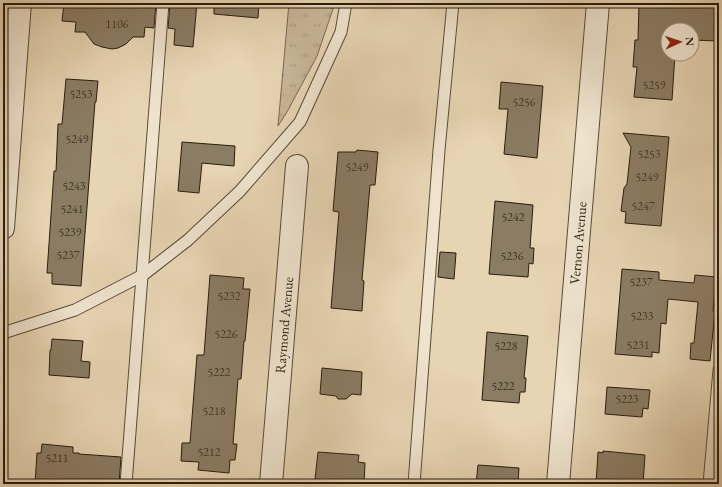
<svg xmlns="http://www.w3.org/2000/svg" width="722" height="487" font-family="'EB Garamond',serif">
<style>
.grass{fill:url(#grass-tufts);stroke:#766953}
.building{fill:#8b7c64;stroke:#271d0f}
.lines{fill:none;stroke-linecap:round;stroke-linejoin:round}
.lane-casing{stroke:#574b38;stroke-width:13}
.street-casing{stroke:#574b38;stroke-width:24}
.lane{stroke:#efe3ce;stroke-width:11}
.street{stroke:#efe3ce;stroke-width:22}
.labels{text-anchor:middle;dominant-baseline:central;stroke-width:3;stroke-linejoin:round;paint-order:stroke}
.number-label{font-size:12px;fill:#403524}
.street-label{font-size:14px;fill:#271d0f;stroke:#efe3ce}
</style>
<defs>
<pattern id="grass-tufts" width="24" height="20" patternUnits="userSpaceOnUse"><rect width="24" height="20" fill="#c6b597"/><path d="M3 7l-1-3M5 7V3M7 7l1-3M15 17l-1-3M17 17v-4M19 17l1-3" fill="none" stroke="#aa9b81"/></pattern>
</defs>
<rect width="100%" height="100%" fill="#e7d4b3"/>
<filter id="stains"><feTurbulence type="fractalNoise" baseFrequency=".005" numOctaves="4"/><feColorMatrix values="0 0 0 0 .2 0 0 0 0 .09 0 0 0 0 .02 0 0 0 .5 -.17"/></filter>
<radialGradient id="worn" r=".72"><stop offset=".6" stop-color="#630" stop-opacity="0"/><stop offset="1" stop-color="#630" stop-opacity=".3"/></radialGradient>
<polygon class="grass" points="289,3 335,3 317,56 287,112 278,126"/>
<g class="building">
<polygon points="64,3 156,3 154,28 145,27 144,37 133,37 126,44 118,48 112,49 102,47 94,44 85,32 75,32 76,22 62,21"/>
<polygon points="170,3 197,3 193,47 174,45 175,29 168,28"/>
<polygon points="214,3 259,3 258,18 214,14"/>
<polygon points="639,3 719,3 719,41 692,40 692,30 668,30 668,54 675,54 672,100 634,97 637,67 633,67 635,40 638,40"/>
<polygon points="66,79 98,81 96,102 95,102 81,286 52,284 52,273 47,273 54,171 56,171 58,124 62,124"/>
<polygon points="501,82 543,86 537,158 504,154 508,109 499,109"/>
<polygon points="623,133 669,137 661,226 625,223 626,212 621,211 624,188 627,184 631,147"/>
<polygon points="182,142 235,146 234,166 202,163 199,193 178,191"/>
<polygon points="357,150 378,152 375,185 370,185 362,280 364,281 362,311 331,308 339,212 333,211 338,152 356,152"/>
<polygon points="495,201 533,205 530,248 534,248 533,264 529,263 528,277 489,274"/>
<polygon points="440,252 456,253 454,279 438,277"/>
<polygon points="622,269 659,272 659,280 694,283 695,275 716,277 713,311 715,312 710,361 690,359 691,343 694,343 698,302 668,299 666,324 661,323 659,353 652,352 652,357 615,354"/>
<polygon points="210,275 244,278 243,289 250,289 245,341 244,341 241,379 238,379 233,444 237,444 235,460 230,460 229,473 198,470 199,462 181,461 182,443 190,443 197,355 204,355"/>
<polygon points="487,332 528,336 524,378 526,378 525,392 520,392 519,403 482,400"/>
<polygon points="52,339 83,341 81,361 90,362 89,378 49,375 50,350 51,350"/>
<polygon points="322,368 362,372 361,395 352,394 346,399 338,399 336,396 320,394"/>
<polygon points="607,387 650,390 648,409 643,408 642,417 605,414"/>
<polygon points="42,444 73,447 73,453 79,453 79,454 121,457 119,484 35,484 37,453 41,453"/>
<polygon points="603,451 645,455 643,484 596,484 598,452 603,453"/>
<polygon points="318,452 359,455 358,462 365,463 364,484 315,479"/>
<polygon points="478,465 519,468 518,483 476,484"/>
</g>
<g class="lines">
<defs>
<g id="lane">
<polyline points="3,333 75,310 143,275 188,240 240,191 300,122 341,32 346,3"/>
<polyline points="126,484 163,3"/>
<polyline points="414,484 439,150 453,3"/>
<polyline points="709,484 719,370"/>
</g>
<g id="street">
<polyline points="3,228 20,3"/>
<polyline points="271,484 297,166"/>
<polyline points="558,484 598,3"/>
</g>
</defs>
<use href="#lane" class="lane-casing"/>
<use href="#street" class="street-casing"/>
<use href="#lane" class="lane"/>
<use href="#street" class="street"/>
</g>
<g class="labels">
<g class="number-label">
<text x="117" y="24">1106</text>
<text x="654" y="85">5259</text>
<text x="81" y="94">5253</text>
<text x="524" y="102">5256</text>
<text x="77" y="139">5249</text>
<text x="649" y="154">5253</text>
<text x="357" y="167">5249</text>
<text x="647" y="177">5249</text>
<text x="74" y="186">5243</text>
<text x="643" y="206">5247</text>
<text x="72" y="209">5241</text>
<text x="513" y="217">5242</text>
<text x="70" y="232">5239</text>
<text x="68" y="255">5237</text>
<text x="512" y="256">5236</text>
<text x="641" y="282">5237</text>
<text x="229" y="296">5232</text>
<text x="642" y="316">5233</text>
<text x="226" y="334">5226</text>
<text x="638" y="345">5231</text>
<text x="506" y="346">5228</text>
<text x="219" y="372">5222</text>
<text x="503" y="386">5222</text>
<text x="627" y="399">5223</text>
<text x="214" y="411">5218</text>
<text x="209" y="452">5212</text>
<text x="57" y="458">5211</text>
</g>
<g class="street-label">
<text transform="translate(578 243) rotate(-85)">Vernon Avenue</text>
<text transform="translate(284 325) rotate(-85)">Raymond Avenue</text>
</g>
</g>
<rect width="722" height="487" fill="none" stroke="#e7d4b3" stroke-width="16"/>
<rect x="4" y="4" width="714" height="479" fill="none" stroke="#271d0f" stroke-width="2"/>
<rect x="8" y="8" width="706" height="471" fill="none" stroke="#271d0f"/>
<g transform="translate(680 42) rotate(87)"><circle r="19" fill="#efe3ce" stroke="#9f9482"/>
<path d="M0-3L7 15L0 10L-7 15Z" fill="#8f2418"/>
<text y="-6" font-size="11" font-weight="bold" text-anchor="middle" fill="#271d0f">N</text>
</g>
<rect width="100%" height="100%" filter="url(#stains)"/>
<rect width="100%" height="100%" fill="url(#worn)"/>
</svg>
